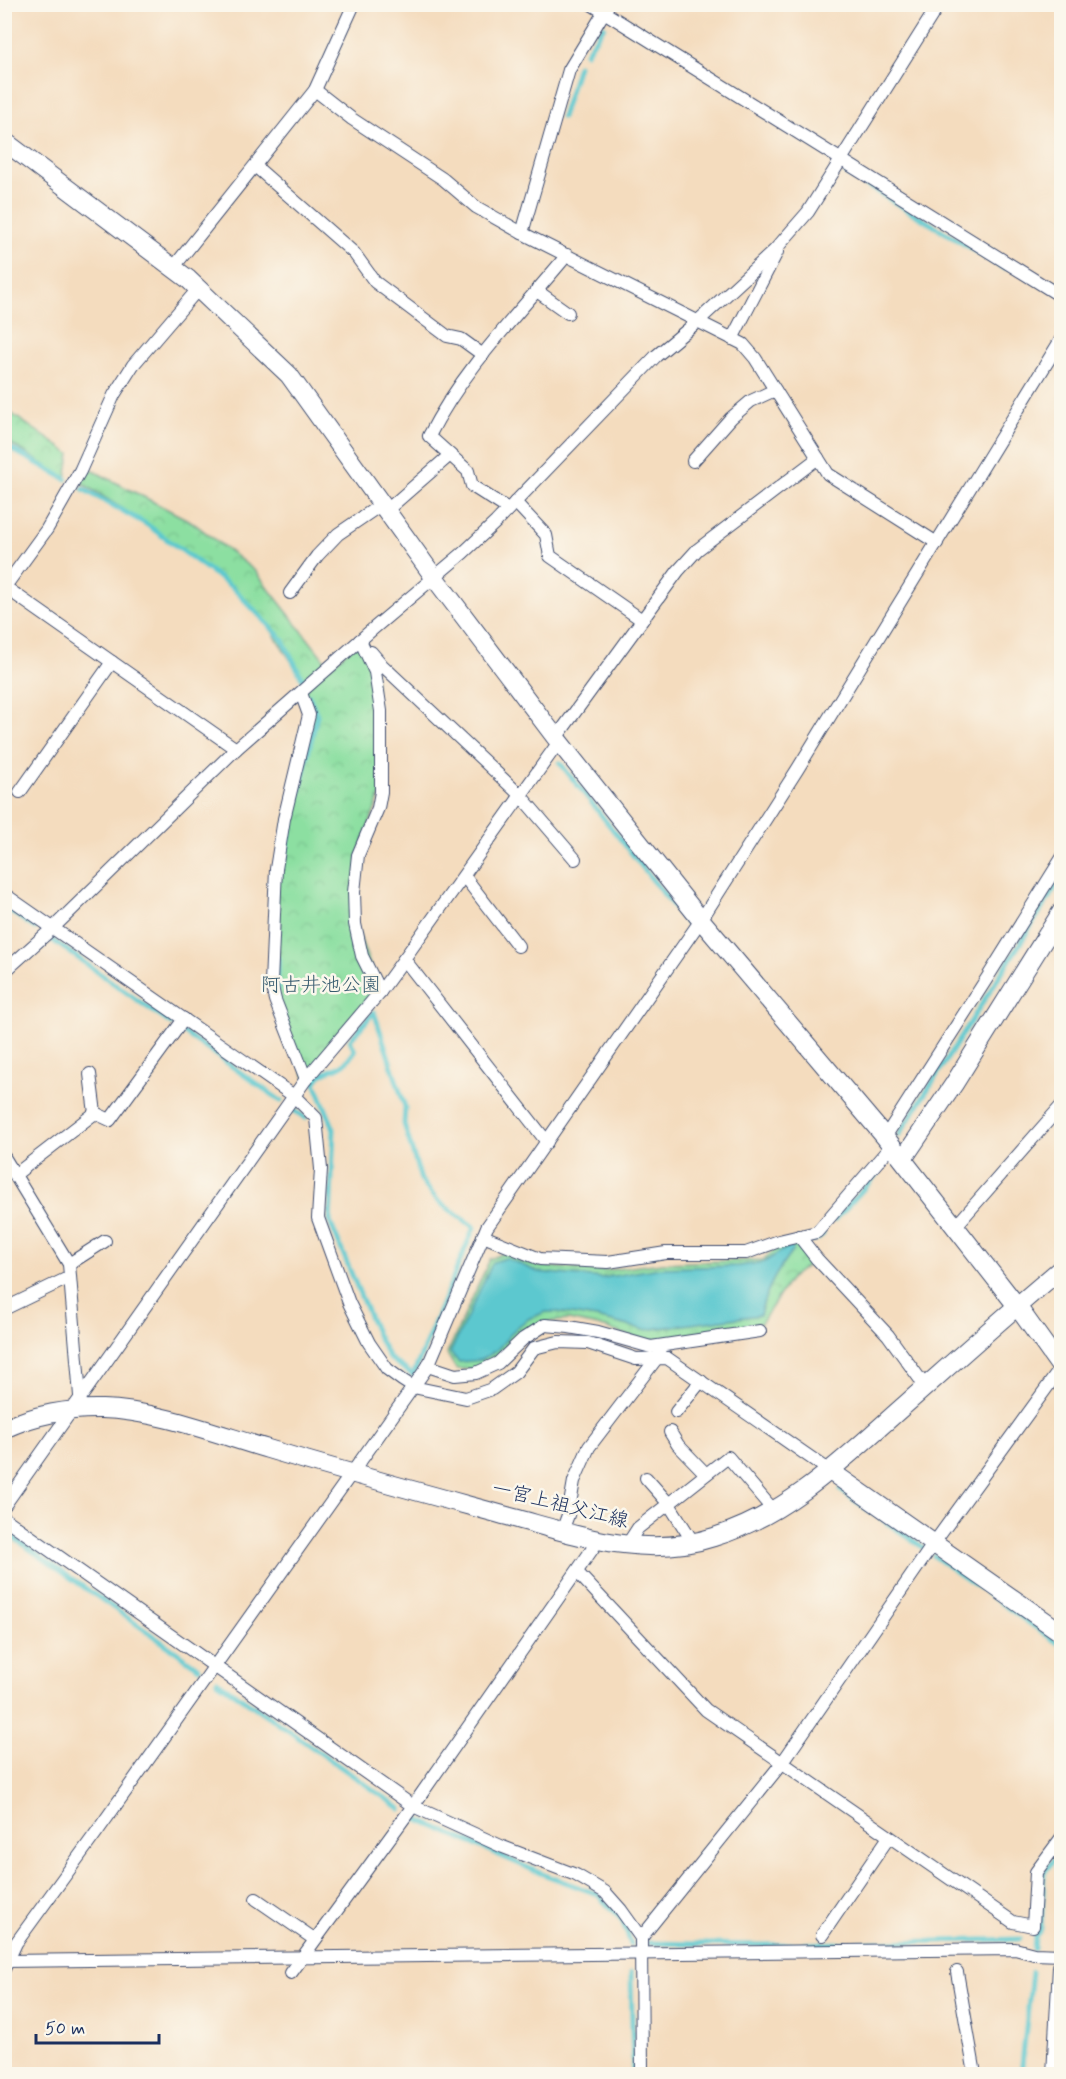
<svg xmlns="http://www.w3.org/2000/svg" width="1066" height="2079" font-family="Mynerve,'Klee One',sans-serif">
<style>
.park{fill:url(#park-crowns);stroke:#548780;stroke-width:1.5}
.water{fill:#5bc8cf;stroke:#3b7c96;stroke-width:1.5}
.lines{fill:none;stroke-linecap:round;stroke-linejoin:round}
.stream{stroke:#5bc8cf;stroke-width:5}
.street-casing{stroke:#3c496c;stroke-width:14}
.secondary-casing{stroke:#3c496c;stroke-width:20}
.street{stroke:#fff;stroke-width:12}
.secondary{stroke:#fff;stroke-width:18}
.labels{text-anchor:middle;dominant-baseline:central;stroke-width:5;stroke-linejoin:round;paint-order:stroke}
.park-label{font-size:20px;fill:#375b6f;stroke:#fbf7ec}
.street-label{font-size:20px;fill:#1b2f5e;stroke:#fbf7ec}
</style>
<defs>
<pattern id="park-crowns" width="20" height="18" patternUnits="userSpaceOnUse" patternTransform="scale(1.5)"><rect width="20" height="18" fill="#8cdfa1"/><path d="M2 6a3 3 0 1 1 6 0M12 15a3 3 0 1 1 6 0" fill="none" stroke="#78c08d"/></pattern>
</defs>
<rect width="100%" height="100%" fill="#fbf7ec"/>
<filter id="ink" filterUnits="userSpaceOnUse"><feTurbulence type="fractalNoise" baseFrequency=".0167" numOctaves="2"/><feDisplacementMap in="SourceGraphic" scale="12" xChannelSelector="R" yChannelSelector="G"/><feConvolveMatrix kernelMatrix="1 2 1 2 8 2 1 2 1" color-interpolation-filters="sRGB"/></filter>
<filter id="wash" filterUnits="userSpaceOnUse"><feTurbulence type="fractalNoise" baseFrequency=".008" numOctaves="4" result="noise"/><feDisplacementMap in="SourceGraphic" scale="24" xChannelSelector="R" yChannelSelector="G"/><feGaussianBlur stdDeviation="1.35" result="paint"/><feColorMatrix in="noise" values="0 0 0 0 0 0 0 0 0 0 0 0 0 0 0 0 0 1.4 0 .05"/><feComposite in="paint" operator="in"/></filter>
<g filter="url(#wash)">
<rect width="100%" height="100%" fill="#f4dcbe"/>
<g class="park">
<polygon points="5,409 70,454 66,479 5,440"/>
<polygon points="82,465 192,522 255,571 330,667 360,640 375,672 381,793 358,855 355,924 380,992 306,1079 275,1000 276,869 309,715 301,693 308,687 266,622 233,588 147,524 75,479"/>
<polygon points="792,1242 813,1261 791,1278 761,1323 650,1342 598,1326 569,1320 545,1322 525,1330 496,1358 474,1369 456,1369 447,1354 490,1259 504,1253 536,1266 603,1271 662,1263 763,1260 781,1244"/>
</g>
<path class="water" d="M791,1245L793,1250C777,1271 766,1289 760,1315L645,1330L597,1318L558,1312H546L530,1318L517,1327L497,1350L481,1360L459,1362L450,1353L493,1262L506,1258L538,1272L602,1278L660,1268L739,1266L764,1262Z"/>
<g class="lines">
<g class="stream">
<polyline points="586,53 604,26"/>
<polyline points="562,117 578,66"/>
<polyline points="846,173 1004,268"/>
<polyline points="4,445 66,479"/>
<polyline points="83,489 146,524 233,588 282,639 303,680"/>
<polyline points="560,763 689,926"/>
<polyline points="283,860 317,715 309,696"/>
<polyline points="4,907 35,928"/>
<polyline points="51,939 171,1024"/>
<polyline points="277,989 278,959"/>
<path d="M374,1012L405,1107L404,1124L421,1180L438,1201L474,1227L413,1375L389,1358L377,1335L330,1222L334,1129L315,1083C324,1067 333,1073 345,1063C348,1060 352,1055 355,1051L350,1040Z"/>
<polyline points="183,1032 281,1101"/>
<polyline points="292,1109 305,1118"/>
<polyline points="899,1135 1062,877"/>
<polyline points="835,1220 876,1175"/>
<polyline points="809,1241 819,1238 823,1234"/>
<polyline points="840,1490 924,1548"/>
<polyline points="4,1531 199,1668"/>
<polyline points="934,1556 1062,1646"/>
<polyline points="217,1681 401,1809"/>
<polyline points="414,1818 540,1873 597,1894 622,1920 631,1944"/>
<polyline points="649,1943 761,1945 1020,1939"/>
<polyline points="1034,1949 1035,1938 1041,1928 1044,1873 1062,1848"/>
<polyline points="631,1973 633,2074"/>
<polyline points="1021,2074 1032,1972"/>
</g>
</g>
</g>
<g filter="url(#ink)">
<g class="lines">
<defs>
<g id="street">
<polyline points="591,4 1062,297"/>
<polyline points="315,90 352,119 443,179 476,207 522,233 743,344 755,358 828,474 937,543"/>
<polyline points="255,166 354,253 375,282 447,336 461,339 483,355"/>
<polyline points="522,233 569,70 609,4"/>
<polyline points="173,268 315,90 354,4"/>
<polyline points="537,291 568,313"/>
<polyline points="732,339 777,252"/>
<polyline points="693,461 731,418 751,401 775,390"/>
<polyline points="515,502 546,535 550,556 642,620"/>
<path d="M508,509L472,486L468,471L429,436C463,369 519,313 567,255"/>
<polyline points="387,510 450,455"/>
<polyline points="5,587 236,749"/>
<polyline points="4,588 47,529 80,471 114,395 133,365 198,289"/>
<polyline points="290,593 317,556 338,534 382,504"/>
<polyline points="360,640 375,672 381,711 381,792 378,808 358,855 354,892 355,924 362,956 380,992"/>
<polyline points="371,652 382,665 521,796 575,859"/>
<polyline points="301,693 309,715 284,819 276,869 271,983 275,1000 306,1079"/>
<polyline points="20,792 112,662"/>
<polyline points="464,876 518,946"/>
<polyline points="4,894 294,1096 316,1118 321,1169 318,1218 349,1303 369,1343 387,1369 402,1380 413,1387 466,1398 492,1389 516,1372 534,1348 558,1342 588,1343 636,1359 667,1358 830,1471"/>
<polyline points="404,959 547,1142"/>
<polyline points="4,972 54,927 236,749 374,628 463,553 496,522 656,356 697,322 774,251 808,212 939,4"/>
<polyline points="90,1074 95,1113"/>
<polyline points="885,1137 989,975 1062,858"/>
<polyline points="4,1157 69,1264 80,1396"/>
<polyline points="16,1174 95,1113 110,1120 184,1019"/>
<polyline points="955,1227 1062,1105"/>
<polyline points="483,1236 540,1259 608,1262 666,1253 746,1253 779,1241 817,1232 892,1145"/>
<polyline points="799,1236 817,1259 888,1335 925,1386"/>
<polyline points="69,1264 105,1241"/>
<polyline points="4,1309 70,1277"/>
<polyline points="428,1366 455,1375 476,1373 498,1363 523,1339 545,1325 569,1327 598,1332 651,1347 760,1331"/>
<polyline points="676,1412 701,1381"/>
<polyline points="670,1432 678,1445 706,1474"/>
<polyline points="646,1478 669,1504 693,1542"/>
<polyline points="4,1506 306,1079 380,992 404,959 556,746 556,738 678,571 697,550 818,458"/>
<polyline points="4,1518 413,1806 503,1847 576,1875 605,1892 621,1910 641,1938 642,2074"/>
<polyline points="562,1531 568,1515 574,1481 589,1447 660,1354"/>
<polyline points="627,1545 638,1528 728,1457 774,1511"/>
<polyline points="577,1572 706,1710 1013,1922 1033,1926 1036,1872 1062,1837"/>
<polyline points="256,1899 314,1939"/>
<polyline points="822,1935 889,1837"/>
<polyline points="641,1938 782,1763 934,1543 1061,1368"/>
<polyline points="4,1961 1015,1949 1034,1954 1062,1955"/>
<polyline points="4,1969 16,1943 96,1833 428,1366 487,1227 701,920 797,770 1062,338"/>
<polyline points="957,1972 975,2074"/>
<polyline points="291,1973 413,1806 598,1541"/>
</g>
<g id="secondary">
<polyline points="4,141 188,279 289,375 434,577 556,738 701,920 885,1137 1017,1306 1062,1369"/>
<polyline points="903,1159 954,1084 1062,911"/>
<path d="M4,1429C33,1415 70,1408 102,1409C155,1410 217,1434 268,1449C351,1474 434,1496 518,1519C583,1537 647,1559 714,1537C790,1514 848,1455 906,1404C958,1358 1009,1312 1062,1268"/>
<polyline points="830,1471 1062,1633"/>
<polyline points="1056,2074 1062,1967"/>
</g>
</defs>
<use href="#street" class="street-casing"/>
<use href="#secondary" class="secondary-casing"/>
<use href="#street" class="street"/>
<use href="#secondary" class="secondary"/>
</g>
</g>
<g class="labels">
<g class="park-label">
<text x="321" y="985">阿古井池公園</text>
</g>
<g class="street-label">
<text transform="translate(560 1505) rotate(14)">一宮上祖父江線</text>
</g>
</g>
<rect width="1066" height="2079" fill="none" stroke="#fbf7ec" stroke-width="24"/>
<path d="M36 2034v9h123v-9" fill="none" stroke="#1b2f5e" stroke-width="3"/>
<text x="45" y="2034" font-size="18" fill="#1b2f5e" stroke="#fbf7ec" stroke-width="4.5" paint-order="stroke">50 m</text>
</svg>
